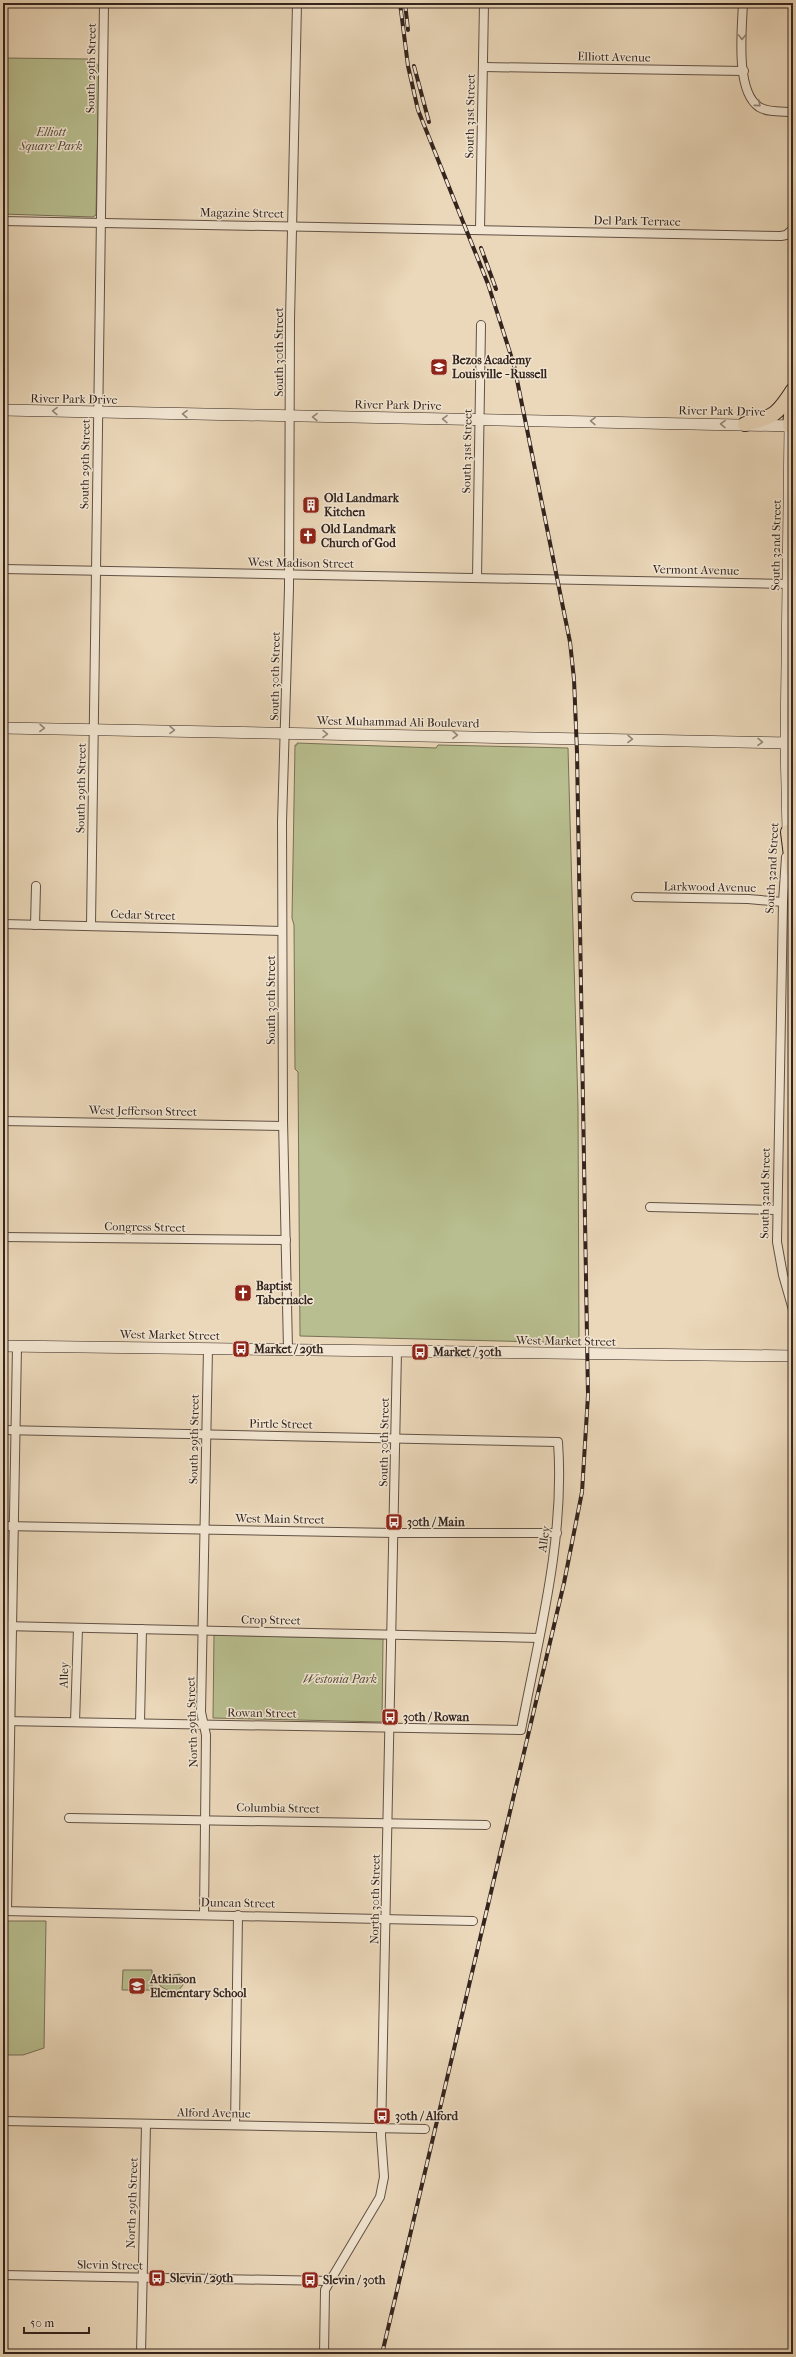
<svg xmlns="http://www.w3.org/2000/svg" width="796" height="2357" font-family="'IM FELL French Canon',serif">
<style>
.green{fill:#b8be8f;stroke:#767156}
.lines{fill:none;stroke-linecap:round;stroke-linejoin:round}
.street-casing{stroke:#625145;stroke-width:10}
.secondary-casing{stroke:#34241e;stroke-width:12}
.highway-casing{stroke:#34241e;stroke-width:16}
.street{stroke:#f2e6d2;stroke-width:8}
.secondary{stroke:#f2e6d2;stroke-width:11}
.highway{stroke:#ebd8ba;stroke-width:14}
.rail-casing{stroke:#34241e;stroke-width:4}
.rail{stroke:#f2e6d2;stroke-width:2.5;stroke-dasharray:8;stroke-linecap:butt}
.oneway{stroke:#938578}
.labels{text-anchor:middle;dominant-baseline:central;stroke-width:3;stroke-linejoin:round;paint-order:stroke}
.street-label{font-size:12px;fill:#34241e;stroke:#f2e6d2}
.park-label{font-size:12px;font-style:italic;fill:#554a3a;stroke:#f2e6d2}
.poi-label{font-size:12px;font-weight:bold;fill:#34241e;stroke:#f2e6d2;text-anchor:start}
</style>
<rect width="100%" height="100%" fill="#ebd8ba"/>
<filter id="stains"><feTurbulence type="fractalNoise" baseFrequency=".005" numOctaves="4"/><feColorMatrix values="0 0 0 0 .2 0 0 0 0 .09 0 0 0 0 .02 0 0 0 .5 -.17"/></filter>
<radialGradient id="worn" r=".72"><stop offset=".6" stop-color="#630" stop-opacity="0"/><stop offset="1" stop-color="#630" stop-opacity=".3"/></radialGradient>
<g class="green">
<polygon points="3,58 88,59 94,61 99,67 96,215 93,217 3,214"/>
<polygon points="297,743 436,748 438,745 568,748 578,1107 579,1343 300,1336 298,1072 295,1069 294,925 292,918 295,745 297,745"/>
<polygon points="214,1635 383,1639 382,1722 213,1718"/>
<polygon points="3,1921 46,1921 44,2048 23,2055 3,2055"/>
<polygon points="123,1970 152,1970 152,1990 122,1990"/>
<polygon points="180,1974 183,1985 178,1991 167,1990 160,1986 160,1982 167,1976"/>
</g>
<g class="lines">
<defs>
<g id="street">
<path d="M743,3C742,29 735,91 759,107C769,113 782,111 793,112"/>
<polyline points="484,67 744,71"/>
<polyline points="3,221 781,236 786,235 793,229"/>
<polyline points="480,229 484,3"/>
<polyline points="3,569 792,584"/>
<polyline points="477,578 481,325"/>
<polyline points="786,857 783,902 777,1242 783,1275 793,1310"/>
<polyline points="636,897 748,899 783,902"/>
<polyline points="3,924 282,931"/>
<polyline points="35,925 36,886"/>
<polyline points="91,925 104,3"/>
<polyline points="3,1121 283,1126"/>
<polyline points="650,1207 777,1210"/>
<polyline points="3,1237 286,1240"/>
<polyline points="288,1349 283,1120 282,822 289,588 290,320 297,3"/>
<path d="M3,1430L558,1442C565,1539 539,1635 521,1730L3,1721"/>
<polyline points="3,1526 394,1533 557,1533"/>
<polyline points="3,1626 538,1638"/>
<polyline points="75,1722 78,1628"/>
<polyline points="140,1723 142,1629"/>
<polyline points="69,1818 486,1825"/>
<polyline points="3,1911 473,1921"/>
<polyline points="7,1911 17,1346"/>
<polyline points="204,1914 206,1735 201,1712 208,1348"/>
<polyline points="3,2121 425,2129"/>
<polyline points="235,2125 238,1915"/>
<polyline points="3,2275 330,2281 380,2197 384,2177 381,2136 397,1351"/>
<polyline points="141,2354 146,2124"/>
<polyline points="324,2354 325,2290 330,2281"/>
</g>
<g id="secondary">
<polyline points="3,410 793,426"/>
<polyline points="3,728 793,743"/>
<polyline points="788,832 786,743 790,426"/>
<polyline points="3,1346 793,1356"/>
</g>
<g id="highway">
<path d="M745,424C774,417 777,415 793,390"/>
<polyline points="790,426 793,394"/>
<polyline points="788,832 793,872"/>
</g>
</defs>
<use href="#street" class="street-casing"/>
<use href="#secondary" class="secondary-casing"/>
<use href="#highway" class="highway-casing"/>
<use href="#street" class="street"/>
<use href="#secondary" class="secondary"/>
<use href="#highway" class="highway"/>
<defs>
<g id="rail">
<polyline points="405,3 408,30"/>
<polyline points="414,66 429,122"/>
<polyline points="481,248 496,289"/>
<polyline points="382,2354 564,1583 582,1492 588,1395 577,752 574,679 570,642 514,365 488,284 418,110 408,66 400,3"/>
</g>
</defs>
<use href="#rail" class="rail-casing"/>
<use href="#rail" class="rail"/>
</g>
<defs><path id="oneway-chevron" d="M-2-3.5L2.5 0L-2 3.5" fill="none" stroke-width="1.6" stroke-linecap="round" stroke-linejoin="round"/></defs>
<g class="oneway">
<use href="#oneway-chevron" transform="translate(742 37) rotate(91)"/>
<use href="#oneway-chevron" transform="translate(758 104) rotate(41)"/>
<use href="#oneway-chevron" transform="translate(55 411) rotate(-179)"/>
<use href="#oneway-chevron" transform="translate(185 414) rotate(-179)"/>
<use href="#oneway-chevron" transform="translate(315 417) rotate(-179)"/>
<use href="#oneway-chevron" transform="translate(445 419) rotate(-179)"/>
<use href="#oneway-chevron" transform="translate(593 421) rotate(-179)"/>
<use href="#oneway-chevron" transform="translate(723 424) rotate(-179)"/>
<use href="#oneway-chevron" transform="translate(42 728) rotate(1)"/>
<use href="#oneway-chevron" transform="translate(172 730) rotate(1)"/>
<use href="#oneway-chevron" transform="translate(325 734) rotate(1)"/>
<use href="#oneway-chevron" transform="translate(455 735) rotate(1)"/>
<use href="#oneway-chevron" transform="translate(630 739) rotate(1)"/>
<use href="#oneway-chevron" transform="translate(760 742) rotate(1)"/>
</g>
<defs>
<symbol id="school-square" viewBox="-11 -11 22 22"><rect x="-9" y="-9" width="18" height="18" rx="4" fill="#8f2418" stroke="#f2e6d2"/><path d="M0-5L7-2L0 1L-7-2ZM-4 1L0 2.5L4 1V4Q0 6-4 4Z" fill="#fff"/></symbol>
<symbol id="building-square" viewBox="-11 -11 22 22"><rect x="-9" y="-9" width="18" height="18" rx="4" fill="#8f2418" stroke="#f2e6d2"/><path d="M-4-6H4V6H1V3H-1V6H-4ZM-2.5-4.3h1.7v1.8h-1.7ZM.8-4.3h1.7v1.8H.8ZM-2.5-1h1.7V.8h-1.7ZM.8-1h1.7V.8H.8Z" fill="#fff"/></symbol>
<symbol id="church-square" viewBox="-11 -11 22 22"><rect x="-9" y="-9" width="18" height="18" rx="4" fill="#8f2418" stroke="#f2e6d2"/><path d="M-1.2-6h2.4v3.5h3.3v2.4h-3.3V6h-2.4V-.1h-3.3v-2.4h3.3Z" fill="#fff"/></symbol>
<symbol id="bus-square" viewBox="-11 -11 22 22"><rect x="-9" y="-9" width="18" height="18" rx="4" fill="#8f2418" stroke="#f2e6d2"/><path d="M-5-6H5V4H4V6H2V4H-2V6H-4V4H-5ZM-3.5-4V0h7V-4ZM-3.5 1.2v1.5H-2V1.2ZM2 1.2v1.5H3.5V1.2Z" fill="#fff"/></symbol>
</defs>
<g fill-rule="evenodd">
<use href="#school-square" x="429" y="357" width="20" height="20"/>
<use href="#building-square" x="301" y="495" width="20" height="20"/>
<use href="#church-square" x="298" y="526" width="20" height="20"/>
<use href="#church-square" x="233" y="1283" width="20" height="20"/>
<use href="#bus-square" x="231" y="1339" width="20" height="20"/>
<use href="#bus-square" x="410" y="1342" width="20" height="20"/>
<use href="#bus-square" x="384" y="1512" width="20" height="20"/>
<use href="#bus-square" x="380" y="1707" width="20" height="20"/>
<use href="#school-square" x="127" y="1976" width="20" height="20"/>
<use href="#bus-square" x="372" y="2106" width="20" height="20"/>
<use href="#bus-square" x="147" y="2268" width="20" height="20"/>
<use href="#bus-square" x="300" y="2270" width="20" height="20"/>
</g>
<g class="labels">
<g class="street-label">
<text transform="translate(614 57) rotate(1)">Elliott Avenue</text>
<text transform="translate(91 68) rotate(-89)">South 29th Street</text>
<text transform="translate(470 116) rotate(-89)">South 31st Street</text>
<text transform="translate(242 213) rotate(1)">Magazine Street</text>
<text transform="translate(637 221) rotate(1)">Del Park Terrace</text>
<text transform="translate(279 352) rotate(-90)">South 30th Street</text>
<text transform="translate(74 399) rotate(1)">River Park Drive</text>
<text transform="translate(398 405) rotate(1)">River Park Drive</text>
<text transform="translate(722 411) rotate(1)">River Park Drive</text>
<text transform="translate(467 451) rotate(-89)">South 31st Street</text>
<text transform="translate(85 464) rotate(-89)">South 29th Street</text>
<text transform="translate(776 545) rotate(-89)">South 32nd Street</text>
<text transform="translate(301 563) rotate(1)">West Madison Street</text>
<text transform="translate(696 570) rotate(1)">Vermont Avenue</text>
<text transform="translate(275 676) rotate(-89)">South 30th Street</text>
<text transform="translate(398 722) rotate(1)">West Muhammad Ali Boulevard</text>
<text transform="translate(81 788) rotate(-89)">South 29th Street</text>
<text transform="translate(772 868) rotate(-87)">South 32nd Street</text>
<text transform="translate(710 887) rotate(1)">Larkwood Avenue</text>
<text transform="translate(143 915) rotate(2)">Cedar Street</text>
<text transform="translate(271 1000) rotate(-90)">South 30th Street</text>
<text transform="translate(143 1111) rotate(1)">West Jefferson Street</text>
<text transform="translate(765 1193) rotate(-89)">South 32nd Street</text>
<text transform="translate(145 1227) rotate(1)">Congress Street</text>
<text transform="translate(170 1335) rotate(1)">West Market Street</text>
<text transform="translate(566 1341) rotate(1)">West Market Street</text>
<text transform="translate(281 1424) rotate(1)">Pirtle Street</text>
<text transform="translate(194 1439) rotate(-89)">South 29th Street</text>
<text transform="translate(384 1442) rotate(-89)">South 30th Street</text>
<text transform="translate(280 1519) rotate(1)">West Main Street</text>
<text transform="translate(544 1539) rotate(-81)">Alley</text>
<text transform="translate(271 1620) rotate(1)">Crop Street</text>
<text transform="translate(64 1675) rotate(-88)">Alley</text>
<text transform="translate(262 1713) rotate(1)">Rowan Street</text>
<text transform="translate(192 1722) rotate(-92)">North 29th Street</text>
<text transform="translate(278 1808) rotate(1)">Columbia Street</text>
<text transform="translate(375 1899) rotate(-89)">North 30th Street</text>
<text transform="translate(238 1903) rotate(1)">Duncan Street</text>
<text transform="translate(214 2113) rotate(1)">Alford Avenue</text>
<text transform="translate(132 2203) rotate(-88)">North 29th Street</text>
<text transform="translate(110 2265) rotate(1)">Slevin Street</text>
</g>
<g class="park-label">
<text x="51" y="132">Elliott<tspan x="51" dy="14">Square Park</tspan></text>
<text x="340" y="1679">Westonia Park</text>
</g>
<g class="poi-label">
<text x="452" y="360">Bezos Academy<tspan x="452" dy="14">Louisville - Russell</tspan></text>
<text x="324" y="498">Old Landmark<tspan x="324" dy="14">Kitchen</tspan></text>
<text x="321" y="529">Old Landmark<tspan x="321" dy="14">Church of God</tspan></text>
<text x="256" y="1286">Baptist<tspan x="256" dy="14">Tabernacle</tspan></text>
<text x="254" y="1349">Market / 29th</text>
<text x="433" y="1352">Market / 30th</text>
<text x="407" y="1522">30th / Main</text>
<text x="403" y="1717">30th / Rowan</text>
<text x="150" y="1979">Atkinson<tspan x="150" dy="14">Elementary School</tspan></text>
<text x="395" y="2116">30th / Alford</text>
<text x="170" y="2278">Slevin / 29th</text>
<text x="323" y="2280">Slevin / 30th</text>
</g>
</g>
<rect width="796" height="2357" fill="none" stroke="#ebd8ba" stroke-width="16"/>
<rect x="4" y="4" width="788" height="2349" fill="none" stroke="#34241e" stroke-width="2"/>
<rect x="8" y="8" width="780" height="2341" fill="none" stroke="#34241e"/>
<path d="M24 2327v6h65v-6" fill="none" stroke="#34241e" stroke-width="2"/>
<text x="30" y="2327" font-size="12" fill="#34241e" stroke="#f2e6d2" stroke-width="3" paint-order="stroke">50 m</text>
<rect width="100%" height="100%" filter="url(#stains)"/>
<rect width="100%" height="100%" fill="url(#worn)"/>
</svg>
